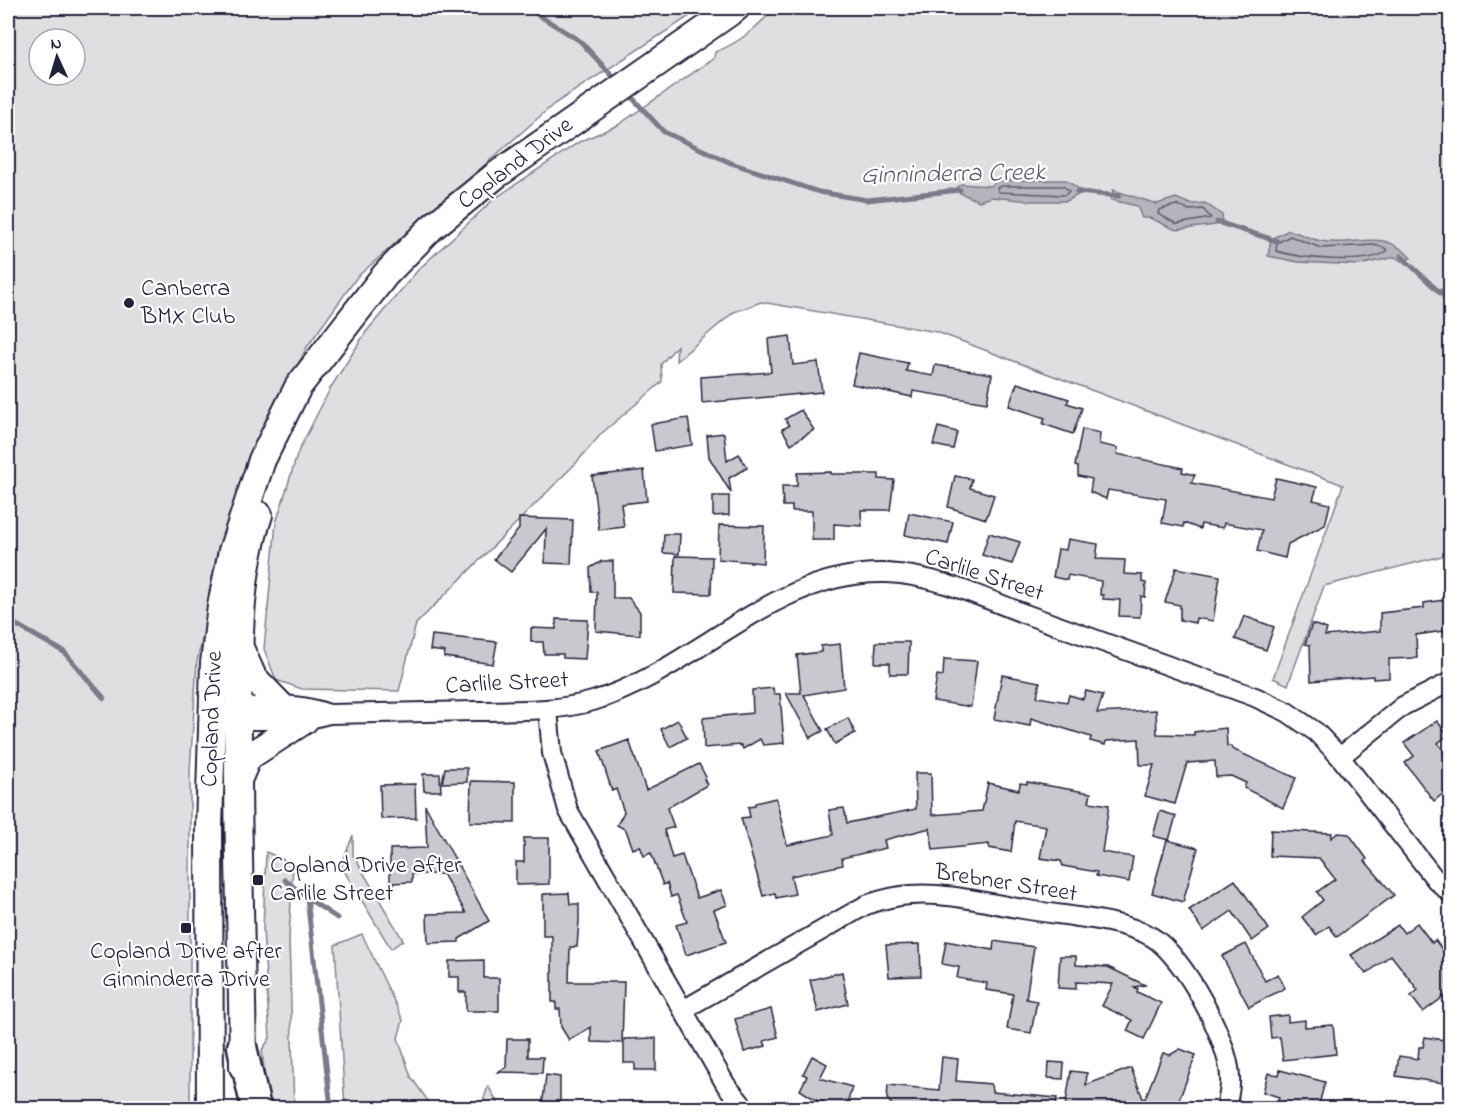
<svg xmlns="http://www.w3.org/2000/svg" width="1458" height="1116" font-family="'Indie Flower',sans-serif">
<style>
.green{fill:#dfdfe2;stroke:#80808e;stroke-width:1.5;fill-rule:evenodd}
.water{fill:#b4b4bc;stroke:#7a7a88;stroke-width:1.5}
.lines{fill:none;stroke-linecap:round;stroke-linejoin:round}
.shore{stroke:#5c5c6f;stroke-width:1.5}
.stream{stroke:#7a7a88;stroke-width:5}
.building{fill:#c8c8cf;stroke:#22223b;stroke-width:1.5}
.minor-casing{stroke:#22223b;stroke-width:22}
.secondary-casing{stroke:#22223b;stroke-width:30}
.primary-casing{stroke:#22223b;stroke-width:33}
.minor{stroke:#fff;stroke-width:18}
.secondary{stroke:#fff;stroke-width:26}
.primary{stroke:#fff;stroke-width:28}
.poi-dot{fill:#22223b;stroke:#fff;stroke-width:2}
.labels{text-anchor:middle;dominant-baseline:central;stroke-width:4.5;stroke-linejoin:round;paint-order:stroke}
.street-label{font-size:24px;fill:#22223b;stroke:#fff}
.poi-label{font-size:24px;fill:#22223b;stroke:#fff;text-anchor:start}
.water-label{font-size:26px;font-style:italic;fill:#5c5c6f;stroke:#fff}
</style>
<rect width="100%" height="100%" fill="#fff"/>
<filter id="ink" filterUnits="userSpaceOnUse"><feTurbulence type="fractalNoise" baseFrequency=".0167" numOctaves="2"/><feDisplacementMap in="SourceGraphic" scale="12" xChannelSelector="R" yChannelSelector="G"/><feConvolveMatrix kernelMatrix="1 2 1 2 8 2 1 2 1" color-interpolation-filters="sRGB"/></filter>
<g filter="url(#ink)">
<g class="green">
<path d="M8,8H702L554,104L357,277L307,347L241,477L197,661L190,771V1108H8ZM39,39H75V75H39Z"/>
<path d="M775,8H1437L1450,11V554L1324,586L1288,685L1273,678L1343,485L937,332L761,302L734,312L676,361L677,346L661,364L662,382L602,433L577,462L416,624L399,691L302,689L276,680L264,649L276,523L298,452L331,387L366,332L418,270L494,199L579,142L618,125L714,58L715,52C740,43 757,27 775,8Z"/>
<polygon points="353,835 353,855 403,940 391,949 341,866"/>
<polygon points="266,852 293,864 289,938 294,1108 268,1108 262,1050 270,1038 263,931"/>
<polygon points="362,934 403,1020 398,1038 411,1077 433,1108 345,1108 335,945"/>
<polygon points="488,1086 501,1108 481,1108"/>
</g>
<g class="water">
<polygon points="997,180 1066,180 1083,192 1067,201 1030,201 992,197 979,201 953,190 961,184 991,186"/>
<polygon points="1113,190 1157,204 1176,198 1190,204 1205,203 1222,215 1223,224 1176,230 1150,218 1142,218 1137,206 1111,200"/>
<path d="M1289,230C1299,233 1310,239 1321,241C1356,248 1382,226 1411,258L1401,261L1395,257L1359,265L1298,262L1268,256L1271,239Z"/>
</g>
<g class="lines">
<g class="shore">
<polygon points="1001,186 1063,186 1069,191 1065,195 999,192 997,188"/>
<polygon points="1176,205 1189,210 1203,209 1211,218 1177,224 1158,214 1159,210"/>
<path d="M1290,236L1321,248L1374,245L1385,248L1387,251C1368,266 1299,258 1276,251L1277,243Z"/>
</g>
<g class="stream">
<polyline points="527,8 580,41 617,81"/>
<polyline points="627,92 664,132 731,163 819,192 867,200 960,190"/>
<polyline points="1077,192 1119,196"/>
<polyline points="1217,222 1277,241"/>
<polyline points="1401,256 1450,302"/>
<polyline points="1441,293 1450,281"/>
<polyline points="8,620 64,652 104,698"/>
<polyline points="285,880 307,898 331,1108"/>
<polyline points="307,898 337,918"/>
</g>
</g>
<g class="building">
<polygon points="790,336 793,365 818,362 822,392 702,403 701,377 771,372 768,339"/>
<polygon points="859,353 908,363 906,371 933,376 935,365 992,374 987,403 913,391 912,397 852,384"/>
<polygon points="1017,383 1069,399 1067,403 1082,408 1073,434 1043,424 1045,418 1009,406"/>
<polygon points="801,410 814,430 791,444 782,429 789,426 785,419"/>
<polygon points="688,418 692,445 655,451 651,424"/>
<polygon points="938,427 957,432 953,449 933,445"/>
<polygon points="1082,429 1100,433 1099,444 1118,448 1117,454 1183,468 1182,472 1195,475 1191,483 1271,498 1276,478 1317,487 1313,500 1330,504 1325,525 1288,544 1285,558 1257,551 1262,530 1224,523 1223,528 1201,524 1200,529 1184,523 1183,527 1162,523 1166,499 1108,490 1106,499 1090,492 1092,479 1078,476 1078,467 1075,466"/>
<polygon points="724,433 727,461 739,454 747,468 729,478 731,493 709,457 707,435"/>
<polygon points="644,470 647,501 621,504 624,527 599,530 592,476"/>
<polygon points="831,472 831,474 879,474 879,479 894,480 890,510 861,510 862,526 834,524 834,540 812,540 812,511 792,511 792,506 783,506 782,486 797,486 797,473"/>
<polygon points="955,476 972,479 970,488 994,495 986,519 948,507"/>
<polygon points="713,496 729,496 729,515 713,516"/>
<polygon points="909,513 953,522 948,544 905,535"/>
<polygon points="519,518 573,520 571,564 545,563 546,529 511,572 494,559 519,529"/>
<polygon points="719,525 764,526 763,563 718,559"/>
<polygon points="989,533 1020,542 1012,564 982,555"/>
<polygon points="664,534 680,534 679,554 663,553"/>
<polygon points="1068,539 1098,544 1096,559 1125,560 1124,574 1142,575 1142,582 1146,583 1145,597 1141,596 1140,617 1119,616 1120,600 1103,599 1103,595 1100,595 1101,581 1068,575 1067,580 1053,577 1058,549 1066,550"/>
<polygon points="675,556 712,557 711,594 674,593"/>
<polygon points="602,561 613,561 613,598 629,598 640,612 640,635 596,631 597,592 591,592 590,568"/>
<polygon points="1176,568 1220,576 1213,621 1196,618 1195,623 1180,620 1180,605 1165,602"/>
<polygon points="1450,599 1450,630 1416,635 1417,658 1389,659 1389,678 1373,679 1373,676 1311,681 1310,645 1305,644 1312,624 1327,629 1325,636 1380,631 1380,613 1424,608 1424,603"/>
<polygon points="1244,616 1274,627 1266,650 1235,639"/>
<polygon points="556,619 588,620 585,659 563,658 563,654 544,654 543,642 531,642 531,628 556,629"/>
<polygon points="432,635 497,642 493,664 444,657 445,652 430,650"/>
<polygon points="876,642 909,642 908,674 890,674 890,663 875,663"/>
<polygon points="840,644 844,688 804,695 823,731 810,738 786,693 801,693 797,655 821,652 821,646"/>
<polygon points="944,659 977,661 971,707 933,701 937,675 943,676"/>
<polygon points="1002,675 1040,682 1037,697 1067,702 1069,695 1083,699 1086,691 1103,695 1097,713 1156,710 1157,734 1194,735 1194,732 1226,728 1227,746 1231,746 1232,749 1296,778 1283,808 1244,788 1246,783 1231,776 1216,777 1215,761 1187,763 1175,804 1145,796 1154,765 1140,765 1139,739 1106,741 1105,745 1090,741 1091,737 1031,718 1030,726 994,719"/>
<polygon points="773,688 774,694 780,694 784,743 763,745 760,739 743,749 741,745 704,748 703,718 753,713 752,690"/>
<polygon points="848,718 855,733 835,744 827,729"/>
<polygon points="678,720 687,738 670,747 661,729"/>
<polygon points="1437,721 1448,735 1438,743 1450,760 1450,788 1434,801 1405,763 1414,756 1404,743"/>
<polygon points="629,740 646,790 699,764 706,777 704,779 707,785 667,808 674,827 664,830 672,858 682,855 697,898 721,890 727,905 714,910 726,942 686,955 676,925 687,922 677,895 671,897 667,883 663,885 651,853 644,856 640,846 633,849 626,830 617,825 624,812 616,789 612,791 599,751"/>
<polygon points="445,768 467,768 467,782 442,783"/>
<polygon points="915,773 931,773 932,815 982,811 988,783 1019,790 1020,783 1027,784 1027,782 1091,793 1089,802 1109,805 1102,852 1133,857 1129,882 1096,876 1097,872 1063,866 1061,861 1040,858 1046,826 1015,821 1011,852 989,848 989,844 933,850 930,828 884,840 886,848 842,858 843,865 791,876 795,894 776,898 775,893 763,896 741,818 750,817 748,807 755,806 755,803 776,798 787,845 833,835 829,810 844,808 847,823 916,809"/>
<polygon points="423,774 440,774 441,791 424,791"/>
<polygon points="471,781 515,782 515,823 470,822"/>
<polygon points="415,784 416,818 381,819 380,785"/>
<polygon points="425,805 489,921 459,939 459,942 428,943 427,914 466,913 443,874 412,874 412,882 390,883 390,849 427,848"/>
<polygon points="1160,811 1176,816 1169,840 1153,836"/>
<polygon points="1271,830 1332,833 1331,838 1338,833 1349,834 1367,859 1365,861 1394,895 1337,937 1329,926 1316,935 1302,917 1323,900 1317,892 1335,879 1319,858 1270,856"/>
<polygon points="524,838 549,838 549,884 516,885 516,862 524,862"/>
<polygon points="1167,840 1198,848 1183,902 1152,893"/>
<polygon points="1235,880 1269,929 1252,941 1232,911 1203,931 1189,910"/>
<polygon points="569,893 570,904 579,904 579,921 577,947 570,947 569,982 624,982 622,1043 591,1042 591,1027 569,1040 561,1027 560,1009 556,1009 556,1002 552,1002 552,936 543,936 543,894"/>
<polygon points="1417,923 1432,943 1435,940 1450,960 1450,992 1423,1012 1411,996 1418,990 1391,955 1366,974 1351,955 1398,925 1404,933"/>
<polygon points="946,941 993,950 994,941 1034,947 1026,999 1037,1001 1031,1033 1007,1029 1013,994 986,990 987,983 957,978 959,967 942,964"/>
<polygon points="920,944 921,976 889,977 886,945"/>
<polygon points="1246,944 1265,981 1278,974 1285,988 1249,1007 1222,956"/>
<polygon points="1060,956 1076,956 1076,965 1108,967 1145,985 1134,987 1138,989 1137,992 1161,1003 1144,1039 1127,1031 1132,1020 1102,1006 1113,984 1076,982 1076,989 1058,988"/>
<polygon points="484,960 484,978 499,978 499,1011 466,1011 466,992 459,992 459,977 449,977 449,961"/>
<polygon points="842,972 848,1004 818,1012 810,980"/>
<polygon points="771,1009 778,1037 764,1041 766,1046 744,1052 735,1019"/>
<polygon points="1288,1015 1288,1022 1305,1020 1305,1027 1333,1025 1336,1054 1283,1060 1280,1037 1271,1038 1269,1017"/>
<polygon points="1425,1037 1450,1041 1450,1084 1396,1076 1399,1056 1418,1059 1419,1047 1423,1047"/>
<polygon points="656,1038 656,1070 635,1070 635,1063 624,1063 624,1039"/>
<polygon points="507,1039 528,1039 528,1057 543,1057 542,1073 498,1072 506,1067"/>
<polygon points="1180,1049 1196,1055 1176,1108 1065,1108 1071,1071 1087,1073 1086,1085 1131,1068 1144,1101 1163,1053 1170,1055"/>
<polygon points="812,1056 827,1064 820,1078 852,1087 846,1108 824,1108 826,1103 816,1100 800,1090 807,1076 803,1074"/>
<polygon points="942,1057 958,1059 956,1081 991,1084 992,1092 1057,1098 1056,1108 895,1108 887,1099 888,1085 939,1090"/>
<polygon points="1049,1062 1064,1063 1063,1079 1048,1078"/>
<polygon points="1280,1070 1325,1082 1318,1108 1282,1108 1283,1106 1277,1105 1279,1097 1263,1092 1268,1073 1279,1075"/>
<polygon points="546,1075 560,1077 560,1108 542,1108"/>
</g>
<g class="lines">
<defs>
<g id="minor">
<polyline points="548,710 552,753 568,810 726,1085 745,1108"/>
<path d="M227,713C259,703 297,702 329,714"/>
<path d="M226,720H305L329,714C378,713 427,712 476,711C515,710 555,712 593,701C696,670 775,569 887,573C936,575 983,598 1028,615C1104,642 1179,670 1255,697L1287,712L1316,732L1340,757L1436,880L1450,893"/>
<polyline points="1340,757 1403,706 1450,682"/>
<path d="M683,1010L866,905C880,900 895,896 910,895C947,892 987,903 1023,909C1061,916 1119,918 1152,937C1184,956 1229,1041 1230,1077C1231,1088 1228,1098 1226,1108"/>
</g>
<g id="secondary">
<polyline points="241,650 253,677 281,706"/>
<polyline points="238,780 248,757 305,720"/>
<path d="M243,1067C242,954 237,840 238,727C239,658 237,581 259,515"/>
<polyline points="210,1108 209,828 214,663 221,606 232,551 262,460 298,387 385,275 431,228 495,176 736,8"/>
</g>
<polyline id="primary" points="242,1047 256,1108"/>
</defs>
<use href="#minor" class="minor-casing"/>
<use href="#secondary" class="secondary-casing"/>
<use href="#primary" class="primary-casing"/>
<use href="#minor" class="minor"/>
<use href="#secondary" class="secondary"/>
<use href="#primary" class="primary"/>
</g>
</g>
<g class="poi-dot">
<circle cx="129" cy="303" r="6"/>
<rect x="252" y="874" width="12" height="12" rx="3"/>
<rect x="180" y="922" width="12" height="12" rx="3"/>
</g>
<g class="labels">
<g class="street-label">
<text transform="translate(516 164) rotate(-37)">Copland Drive</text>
<text transform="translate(984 576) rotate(18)">Carlile Street</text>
<text transform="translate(507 684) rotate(-3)">Carlile Street</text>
<text transform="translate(213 719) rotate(-88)">Copland Drive</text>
<text transform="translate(1006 884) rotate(9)">Brebner Street</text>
</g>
<g class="poi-label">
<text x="141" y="289">Canberra<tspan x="141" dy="28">BMX Club</tspan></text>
<text x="270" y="866">Copland Drive after<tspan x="270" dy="28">Carlile Street</tspan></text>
<text x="186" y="952" text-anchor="middle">Copland Drive after<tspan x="186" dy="28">Ginninderra Drive</tspan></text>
</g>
<g class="water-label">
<text transform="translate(953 175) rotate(-1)">Ginninderra Creek</text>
</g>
</g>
<rect width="1458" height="1116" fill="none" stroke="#fff" stroke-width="30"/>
<rect x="15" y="15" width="1428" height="1086" fill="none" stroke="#22223b" stroke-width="2" filter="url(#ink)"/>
<g transform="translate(57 57) rotate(356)"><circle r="28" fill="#ffffff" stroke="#a7a7b1" stroke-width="1.5"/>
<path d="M0-4.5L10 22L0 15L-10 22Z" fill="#22223b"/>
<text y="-9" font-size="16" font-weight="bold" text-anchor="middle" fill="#22223b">N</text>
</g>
</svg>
